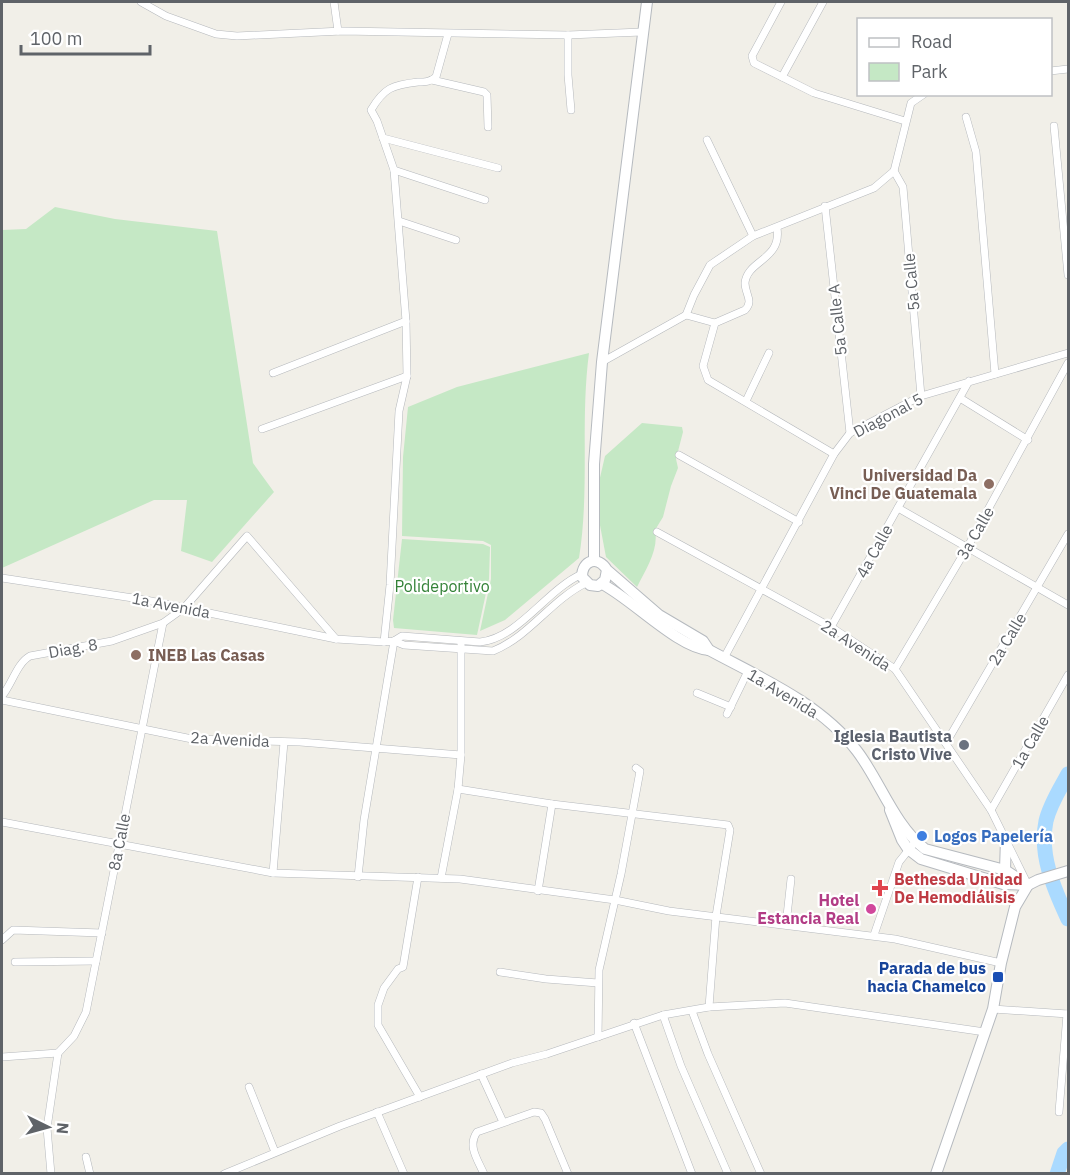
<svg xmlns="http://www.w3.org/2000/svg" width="1070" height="1175" font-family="'IBM Plex Sans',sans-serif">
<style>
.green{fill:#c5e8c5}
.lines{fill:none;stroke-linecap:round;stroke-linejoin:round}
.river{stroke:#aadaff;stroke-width:15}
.street-casing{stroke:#b5b8bc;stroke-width:8}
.secondary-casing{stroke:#b6babf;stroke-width:12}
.street{stroke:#fff;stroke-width:7}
.secondary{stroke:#fff;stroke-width:10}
.education-dot{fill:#8d6e63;stroke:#fff;stroke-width:2}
.worship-dot{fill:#6b7280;stroke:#fff;stroke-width:2}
.shop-dot{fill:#3f7fe0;stroke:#fff;stroke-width:2}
.health-dot{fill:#e0444e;stroke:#fff;stroke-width:2}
.hotel-dot{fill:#d1479c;stroke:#fff;stroke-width:2}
.transit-dot{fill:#1a4fb4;stroke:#fff;stroke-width:2}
.labels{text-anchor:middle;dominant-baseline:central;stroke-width:4.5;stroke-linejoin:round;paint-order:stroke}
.street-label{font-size:16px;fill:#5f6368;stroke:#fff}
.education-label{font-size:16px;font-weight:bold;fill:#785e54;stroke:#fff;text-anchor:end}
.park-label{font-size:16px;fill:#348238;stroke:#fff}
.worship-label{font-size:16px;font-weight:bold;fill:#5b616d;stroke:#fff;text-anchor:end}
.shop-label{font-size:16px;font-weight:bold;fill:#366cbe;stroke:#fff;text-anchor:start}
.health-label{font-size:16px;font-weight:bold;fill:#be3a42;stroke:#fff;text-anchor:start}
.hotel-label{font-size:16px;font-weight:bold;fill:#b23c85;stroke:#fff;text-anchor:end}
.transit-label{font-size:16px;font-weight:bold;fill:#164399;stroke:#fff;text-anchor:end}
</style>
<rect width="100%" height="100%" fill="#f1efe8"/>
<g class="green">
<polygon points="55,207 115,219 217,231 253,463 274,492 212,562 181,551 187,500 154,500 2,568 2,230 26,229"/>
<path d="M589,353C580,421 590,490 579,558L505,620L480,631L491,579V545L483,541L402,536L403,457L408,407L457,387Z"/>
<path d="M642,423L682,427L683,432L676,459L678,468L671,486L663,517L655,530C659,550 646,569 637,587L606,557L599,520V482L605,456Z"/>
<polygon points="402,539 483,544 490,547 489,579 477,635 394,628 393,620"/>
</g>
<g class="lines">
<g class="river">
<path d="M1068,774C1060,789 1050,804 1046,821C1039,855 1054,889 1068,919"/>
<polyline points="1057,1174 1064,1153 1068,1149"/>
</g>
<defs>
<g id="street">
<polyline points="141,2 166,16 216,34 237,36 342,31 568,35 642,32"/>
<polyline points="334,2 338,31"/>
<polyline points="781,2 752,56 754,63 814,93 905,121"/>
<polyline points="568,35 568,75 571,110"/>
<polyline points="1050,71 1068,69"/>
<polyline points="782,77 823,2"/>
<polyline points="432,80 484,92 487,95 488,127"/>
<polyline points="966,117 976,152 995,374"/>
<polyline points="1054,126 1068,275"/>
<polyline points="383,138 498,168"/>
<polyline points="707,140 753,236"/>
<polyline points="394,170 485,200"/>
<polyline points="894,171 903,187 921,396"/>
<polyline points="825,206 850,433"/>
<polyline points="399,221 456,240"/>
<polyline points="686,315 715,323 703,366 708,380 834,454"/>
<path d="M715,323L745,310C754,301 745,294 745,283C747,260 782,260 777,228"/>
<polyline points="602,362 686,315 694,295 710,265 753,236 874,188 894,171 911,103 924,94"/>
<polyline points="273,373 406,321"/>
<polyline points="960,398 1028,440"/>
<polyline points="746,401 769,353"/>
<polyline points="262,429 407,376"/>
<polyline points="679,455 799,522"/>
<polyline points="898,508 1068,605"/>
<polyline points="657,532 831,627 895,669 991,810 1027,883"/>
<path d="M2,578L146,600L336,639L384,642L394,641L402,636L480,642C519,638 546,590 582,574"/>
<polyline points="831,627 969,381"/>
<path d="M394,641L404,645L493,651C530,636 551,600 586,583"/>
<path d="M384,642L390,585L399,411L407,376L406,321L394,170L377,121L371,110C384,88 392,85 418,82C425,82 430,82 436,77L448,34"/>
<polyline points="724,658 834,454 850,433 921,396 1068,353"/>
<polyline points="895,669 967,548 1068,363"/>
<polyline points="697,693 731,707"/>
<path d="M2,696C12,684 17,663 30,656L112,641L163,623"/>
<polyline points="2,700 192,739 300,742 461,755"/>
<polyline points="727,714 748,671"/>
<polyline points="946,743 1068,534"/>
<polyline points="458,789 552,804 728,825 730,830 716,916 709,1007"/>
<polyline points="991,810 1068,675"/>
<polyline points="2,822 273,873 460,879 615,900 669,911 895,939 1001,963"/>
<polyline points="273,873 284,742"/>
<polyline points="358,877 364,820 394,641"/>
<polyline points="418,877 403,967 398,969 384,988 378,1005 378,1025 420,1097"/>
<polyline points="441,878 458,789 461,755 461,641"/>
<polyline points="538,891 552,804"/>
<polyline points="786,925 791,879"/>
<polyline points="874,935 899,862 915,842"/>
<polyline points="2,940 13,930 102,933"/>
<polyline points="15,962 96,961"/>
<polyline points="500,972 546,979 598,983"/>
<polyline points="993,1009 1068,1014"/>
<polyline points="692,1011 708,1054 761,1174"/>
<polyline points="663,1015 681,1066 728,1174"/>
<polyline points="634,1023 692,1174"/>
<polyline points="598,1037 599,970 621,874 640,771 636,768"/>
<polyline points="2,1057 58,1053"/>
<polyline points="481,1074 503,1122"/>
<polyline points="249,1087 275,1152"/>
<polyline points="377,1112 404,1174"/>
<polyline points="1059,1112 1067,1014"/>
<polyline points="86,1157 90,1174"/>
<polyline points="51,1174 47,1128 58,1053 74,1036 86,1012 163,623 184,608 247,536 336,639"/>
<polyline points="224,1174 340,1126 512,1063 547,1054 663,1015 709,1007 785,1003 985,1032"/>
<path d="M484,1174C478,1160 467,1146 477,1132L534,1112L541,1113L545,1119L568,1174"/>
</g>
<g id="secondary">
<polyline points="594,561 594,464 602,362 647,2"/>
<path d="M607,570L605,580L598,586L590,585L582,577C582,560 598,555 607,570L659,615L703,641L709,650C761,678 820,703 857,751C880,781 894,825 925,849L1005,870L1028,885"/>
<path d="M602,584C632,599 678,648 709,650"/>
<polyline points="890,810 902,840 908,849 921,859 1003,884 1028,885"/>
<polyline points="1005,870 1006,839"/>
<polyline points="936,1174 993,1009 1001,963 1015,907 1028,885 1038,880 1068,871"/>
</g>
</defs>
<use href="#street" class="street-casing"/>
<use href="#secondary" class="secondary-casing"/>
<use href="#street" class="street"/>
<use href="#secondary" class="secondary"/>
</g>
<g class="education-dot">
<circle cx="989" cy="484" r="6"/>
<circle cx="136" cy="655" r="6"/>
</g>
<circle class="worship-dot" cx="964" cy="745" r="6"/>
<circle class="shop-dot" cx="922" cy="836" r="6"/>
<path class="health-dot" d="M877 879h6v6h6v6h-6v6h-6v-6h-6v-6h6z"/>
<circle class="hotel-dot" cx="871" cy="909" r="6"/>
<rect class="transit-dot" x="992" y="971" width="12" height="12" rx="3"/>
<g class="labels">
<g class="street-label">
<text transform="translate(911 282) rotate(-95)">5a Calle</text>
<text transform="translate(837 320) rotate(-96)">5a Calle A</text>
<text transform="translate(888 415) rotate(-28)">Diagonal 5</text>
<text transform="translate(975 533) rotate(-60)">3a Calle</text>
<text transform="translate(874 551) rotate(-61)">4a Calle</text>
<text transform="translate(171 605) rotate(11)">1a Avenida</text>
<text transform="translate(1007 639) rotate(-59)">2a Calle</text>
<text transform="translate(856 645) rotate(33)">2a Avenida</text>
<text transform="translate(73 648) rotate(-10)">Diag. 8</text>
<text transform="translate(783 693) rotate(31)">1a Avenida</text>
<text transform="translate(230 739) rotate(3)">2a Avenida</text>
<text transform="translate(1030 742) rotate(-60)">1a Calle</text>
<text transform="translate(119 842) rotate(-79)">8a Calle</text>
</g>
<g class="education-label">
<text x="977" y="475">Universidad Da<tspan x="977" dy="18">Vinci De Guatemala</tspan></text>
<text x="148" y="655" text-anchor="start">INEB Las Casas</text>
</g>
<g class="park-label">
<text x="442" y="586">Polideportivo</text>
</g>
<g class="worship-label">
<text x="952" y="736">Iglesia Bautista<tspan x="952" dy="18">Cristo Vive</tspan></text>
</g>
<g class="shop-label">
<text x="934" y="836">Logos Papelería</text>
</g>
<g class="health-label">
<text x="894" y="879">Bethesda Unidad<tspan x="894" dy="18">De Hemodiálisis</tspan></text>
</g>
<g class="hotel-label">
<text x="859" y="900">Hotel<tspan x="859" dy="18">Estancia Real</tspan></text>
</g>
<g class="transit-label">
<text x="986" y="968">Parada de bus<tspan x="986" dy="18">hacia Chamelco</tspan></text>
</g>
</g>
<rect width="1070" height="1175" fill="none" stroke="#5f6368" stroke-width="6"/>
<rect x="857" y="18" width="195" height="78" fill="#ffffff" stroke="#bfc1c3" stroke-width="1.5"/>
<rect x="869" y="38" width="30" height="9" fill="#ffffff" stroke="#bfc1c3" stroke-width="1.5"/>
<text x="911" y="48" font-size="18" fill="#5f6368">Road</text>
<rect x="869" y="63" width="30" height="18" fill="#c5e8c5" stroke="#bfc1c3" stroke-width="1.5"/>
<text x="911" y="78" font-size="18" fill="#5f6368">Park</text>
<g transform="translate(48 1127) rotate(95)" stroke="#ffffff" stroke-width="4.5" paint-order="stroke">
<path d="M0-4.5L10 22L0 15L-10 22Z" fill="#5f6368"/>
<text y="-9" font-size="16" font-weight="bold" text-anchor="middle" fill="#5f6368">N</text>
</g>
<path d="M21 45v9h129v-9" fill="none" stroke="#5f6368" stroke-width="3"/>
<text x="30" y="45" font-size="18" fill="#5f6368" stroke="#ffffff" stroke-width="4.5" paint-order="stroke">100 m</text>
</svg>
